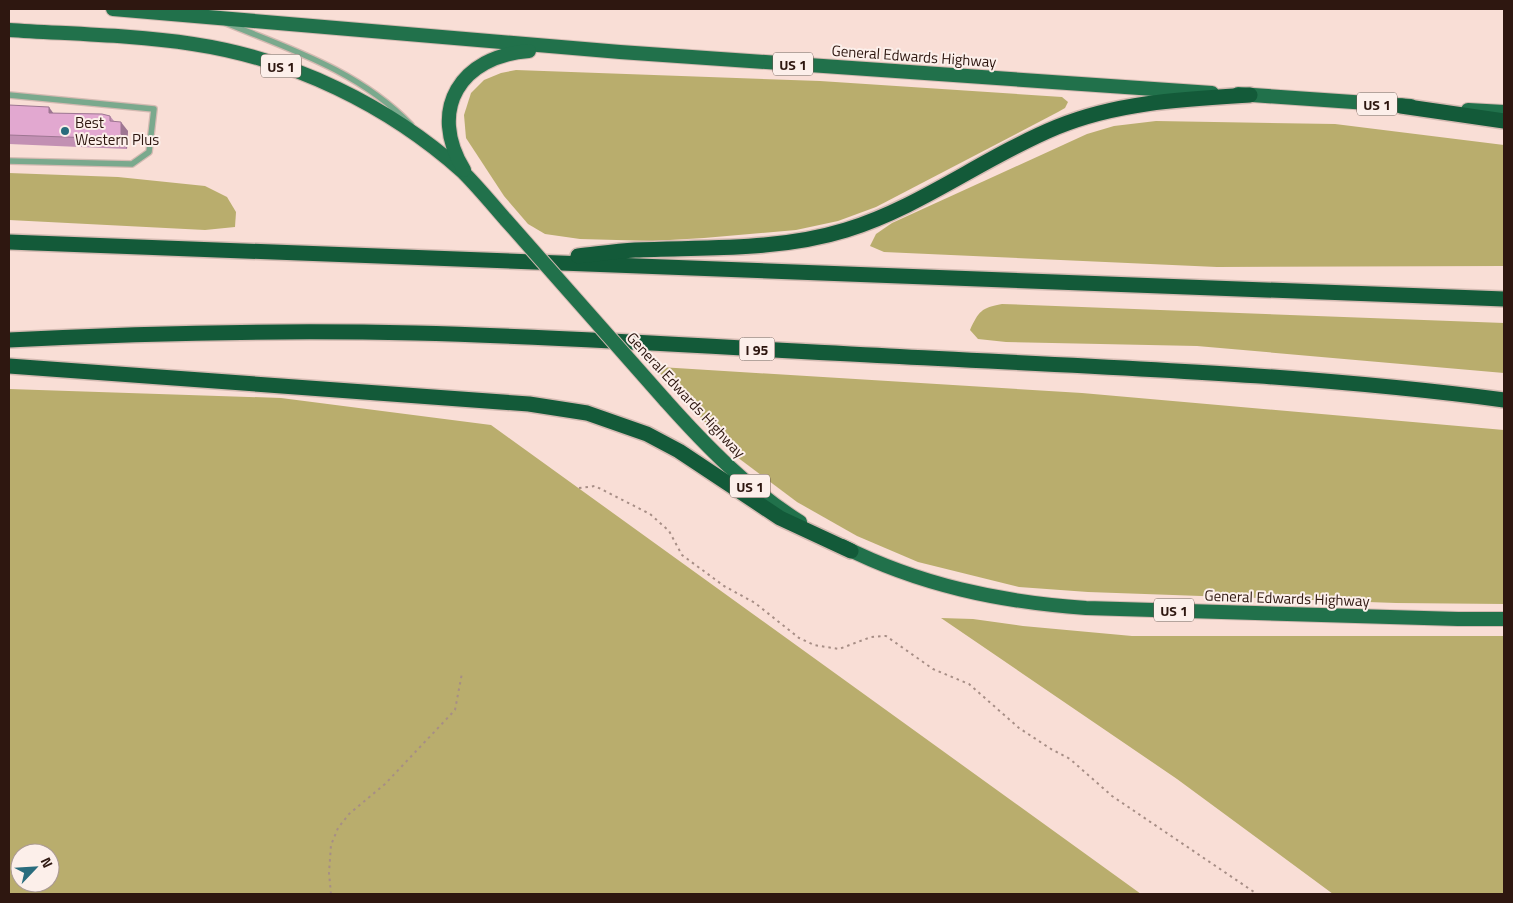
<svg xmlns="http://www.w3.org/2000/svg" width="1513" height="903" font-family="'Titillium Web',sans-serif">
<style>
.forest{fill:#b9ad6d;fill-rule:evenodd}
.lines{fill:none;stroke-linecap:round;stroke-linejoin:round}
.service-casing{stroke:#d4bab2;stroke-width:8}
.primary-casing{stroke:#d4bab2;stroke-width:16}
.motorway-casing{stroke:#d4bab2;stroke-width:18}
.path{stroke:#a78e86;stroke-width:2;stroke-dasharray:2.5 4;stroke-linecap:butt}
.service{stroke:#7aa98d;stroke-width:5.5}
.primary{stroke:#21714b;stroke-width:14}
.motorway{stroke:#135a39;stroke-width:15}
.primary-bridge-casing{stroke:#d4bab2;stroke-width:16;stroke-linecap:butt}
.primary-bridge{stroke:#21714b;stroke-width:14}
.wall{fill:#c290b3}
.shaded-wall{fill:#9e7692}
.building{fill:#e2a8d0;stroke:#9e7692}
.poi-dot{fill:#296c7d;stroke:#fcefea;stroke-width:2}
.labels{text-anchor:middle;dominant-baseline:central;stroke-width:4;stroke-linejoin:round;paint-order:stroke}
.shield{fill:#fcefea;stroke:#6c5851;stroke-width:1}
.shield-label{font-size:14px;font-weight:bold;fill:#2e1710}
.street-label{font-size:15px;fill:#2e1710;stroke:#fcefea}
.poi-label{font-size:15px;fill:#2e1710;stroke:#fcefea;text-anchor:start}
</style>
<rect width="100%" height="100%" fill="#f9ded6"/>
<g class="forest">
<polygon points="516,70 820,81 1062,97 1068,102 1065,108 1058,112 876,207 838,221 796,230 704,238 653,241 580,239 545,234 528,224 504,196 466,138 464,115 471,93 484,80 501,73"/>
<polygon points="1156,121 1335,124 1504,145 1504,266 1217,267 884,252 870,246 876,234 892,223 1087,134 1114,126"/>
<polygon points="9,173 118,177 205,186 227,197 236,212 235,227 205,230 9,220"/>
<path d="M1002,304L1504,323V373L1197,346L1006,342L978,339L970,330C979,311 981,308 1002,304Z"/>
<polygon points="660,367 1082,393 1504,430 1504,604 1396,603 1088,592 1019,587 918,562 857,536 797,502 737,457 657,370"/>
<path d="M9,389L281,398L491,425L1141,894H9ZM20,853H50V883H20Z"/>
<polygon points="941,618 973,619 1023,626 1132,636 1504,636 1504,894 1333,894 1177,779"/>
</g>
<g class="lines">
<defs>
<g id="service">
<path d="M226,23C293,50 360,72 411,125"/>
<polyline points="9,95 154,109 149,152 132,164 9,161"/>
</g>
<g id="primary">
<polyline points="113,9 620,52 1212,93"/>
<path d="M9,30C70,34 133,35 193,44C293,59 388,105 463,172C478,187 492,204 506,220"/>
<polyline points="1238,94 1411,106"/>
<polyline points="1468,110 1504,112"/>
<path d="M464,170C427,109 461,56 529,51"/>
<path d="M665,400C706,446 748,489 800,522"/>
<path d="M842,546C919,585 1000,602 1086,608L1458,619H1504"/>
</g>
<g id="motorway">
<polyline points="1401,106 1504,121"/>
<polyline points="9,242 1504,299"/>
<path d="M578,256C597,254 616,251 635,250C705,247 778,251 846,230C921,207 984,157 1057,127C1118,102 1184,99 1250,95"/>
<path d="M9,340C144,333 280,330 415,333C573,337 731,348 889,356C1094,367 1300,373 1504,400"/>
<polyline points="9,366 529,404 587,413 647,434 679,451 780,518 851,551"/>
</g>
</defs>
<use href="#service" class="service-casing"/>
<use href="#primary" class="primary-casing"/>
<use href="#motorway" class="motorway-casing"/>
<g class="path">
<polyline points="579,488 595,486 650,514 669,531 682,555 724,586 755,603 799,638 814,645 839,649 871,637 886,636 933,669 969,684 1019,728 1051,749 1070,759 1112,796 1257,894"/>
<polyline points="331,894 329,873 331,845 338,828 349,814 385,784 455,710 462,673"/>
</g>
<use href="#service" class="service"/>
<use href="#primary" class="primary"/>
<use href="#motorway" class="motorway"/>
<defs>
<polyline id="primary-bridge" points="506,220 665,400"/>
</defs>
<use href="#primary-bridge" class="primary-bridge-casing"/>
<use href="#primary-bridge" class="primary-bridge"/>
</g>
<polygon class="wall" points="9,105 53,113 110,116 114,121 128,131 127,149 9,144"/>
<g class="shaded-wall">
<polygon points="49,107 56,117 49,113"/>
<polygon points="121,122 128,131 127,149 121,139"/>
</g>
<polygon class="building" points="9,105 49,107 49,113 102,114 110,116 110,121 121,122 121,139 9,135"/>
<circle class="poi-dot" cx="65" cy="131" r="5"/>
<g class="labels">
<g class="shield">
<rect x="773" y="52.5" width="40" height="23" rx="4"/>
<rect x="261" y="54.5" width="40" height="23" rx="4"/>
<rect x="1357" y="92.5" width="40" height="23" rx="4"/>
<rect x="739.5" y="337.5" width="35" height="23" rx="4"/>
<rect x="730" y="474.5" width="40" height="23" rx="4"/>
<rect x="1154" y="598.5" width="40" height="23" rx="4"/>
</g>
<g class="shield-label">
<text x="793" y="64">US 1</text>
<text x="281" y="66">US 1</text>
<text x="1377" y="104">US 1</text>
<text x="757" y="349">I 95</text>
<text x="750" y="486">US 1</text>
<text x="1174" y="610">US 1</text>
</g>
<g class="street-label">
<text transform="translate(914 56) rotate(4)">General Edwards Highway</text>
<text transform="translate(686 395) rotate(47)">General Edwards Highway</text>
<text transform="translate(1287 598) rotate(2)">General Edwards Highway</text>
</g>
<g class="poi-label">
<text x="75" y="122">Best<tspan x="75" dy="17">Western Plus</tspan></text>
</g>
</g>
<rect width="1513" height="903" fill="none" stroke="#2e1710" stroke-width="20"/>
<g transform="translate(35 868) rotate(65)"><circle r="24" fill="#fcefea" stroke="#aa9993"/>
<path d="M0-4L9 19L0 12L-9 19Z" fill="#296c7d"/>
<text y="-8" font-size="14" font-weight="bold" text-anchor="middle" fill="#2e1710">N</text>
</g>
</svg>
